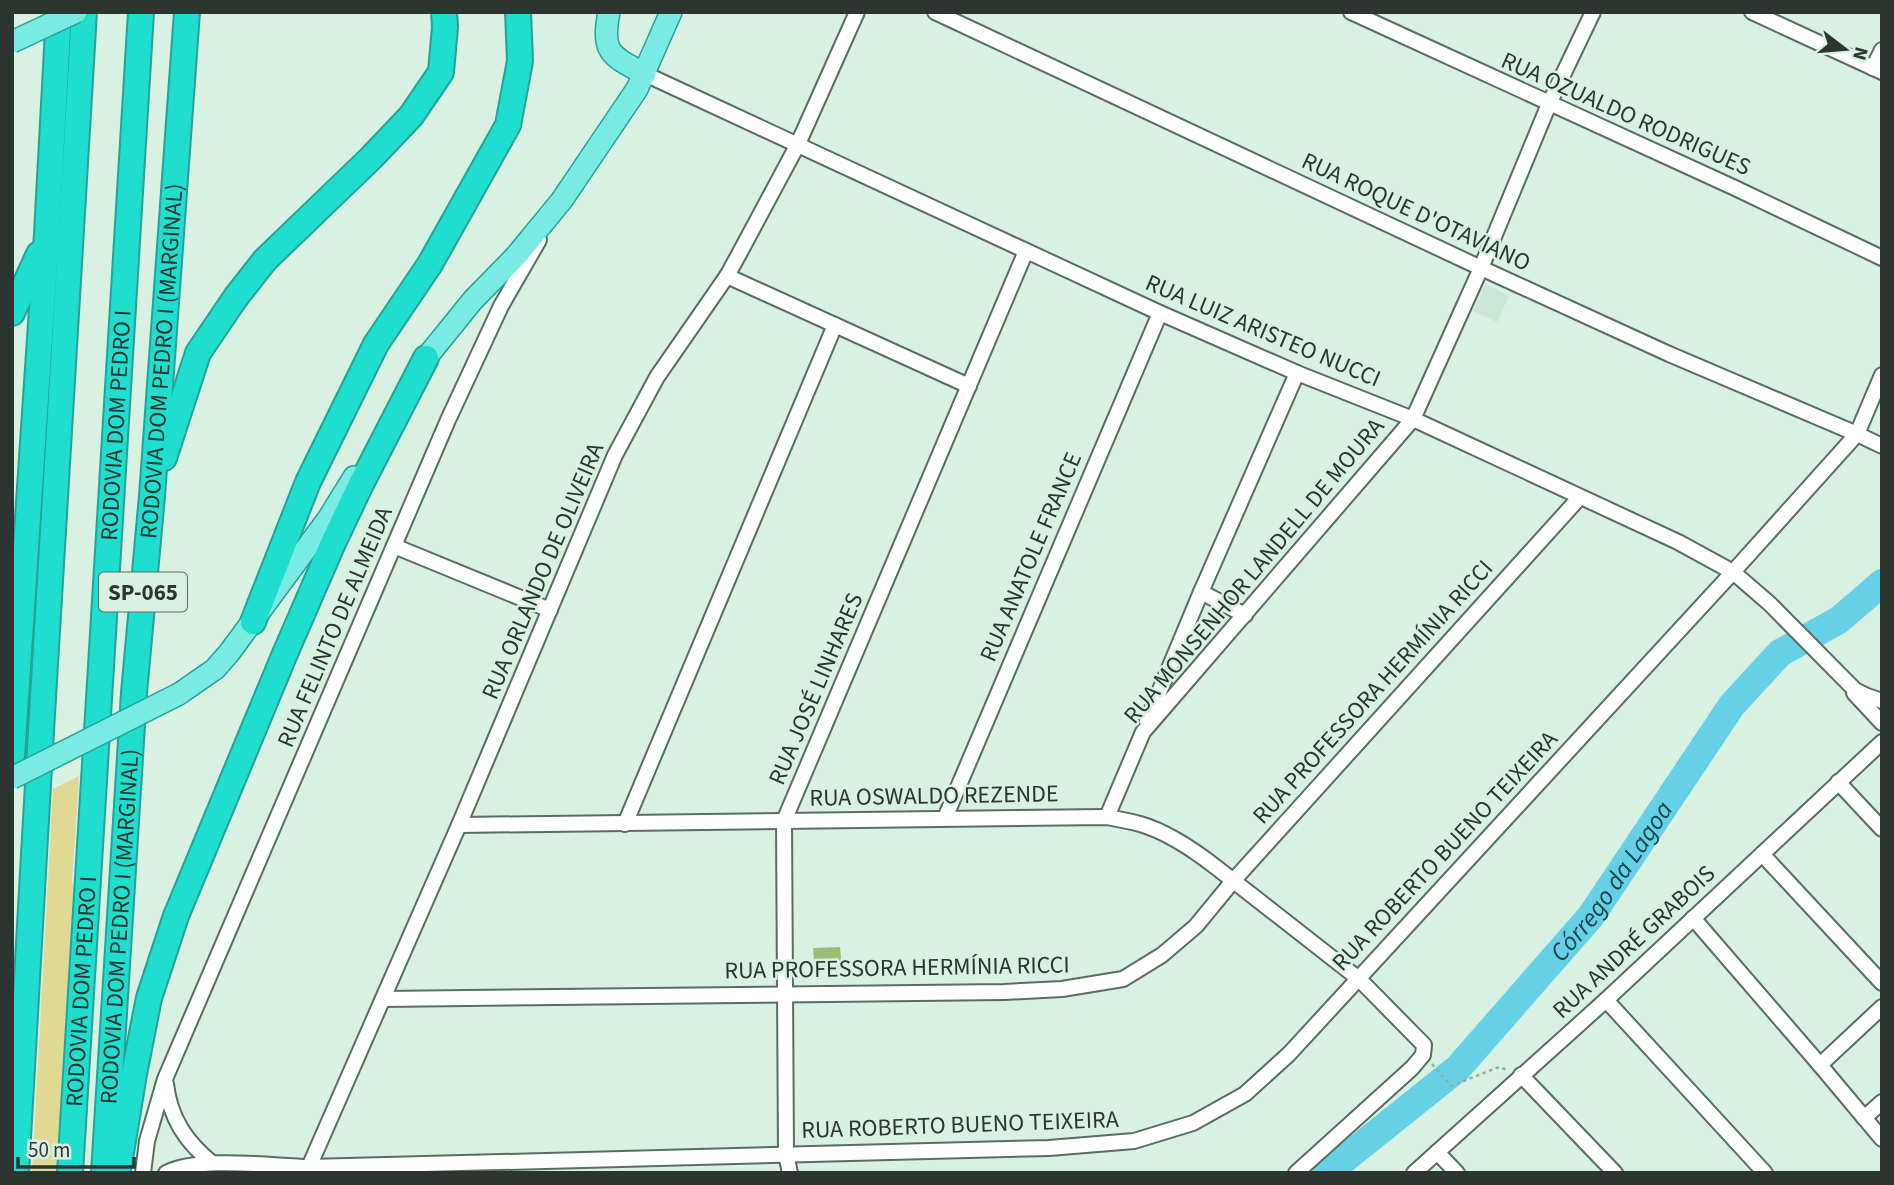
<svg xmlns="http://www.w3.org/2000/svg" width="1894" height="1185" font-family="'Source Sans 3',sans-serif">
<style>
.built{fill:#c8e7d4}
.green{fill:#dfd994}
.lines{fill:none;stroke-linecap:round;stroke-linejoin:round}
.river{stroke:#65d0e6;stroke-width:28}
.building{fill:#98bd77}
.street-casing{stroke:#596e61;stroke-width:18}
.primary-casing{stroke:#24a397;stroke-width:24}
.highway-casing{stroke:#24a397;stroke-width:28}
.path{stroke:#99aca0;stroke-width:2.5;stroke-dasharray:3.5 3.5;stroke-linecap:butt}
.street{stroke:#fff;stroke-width:14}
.primary{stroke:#79ebe2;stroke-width:21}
.highway{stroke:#1fdecf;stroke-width:24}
.primary-bridge-casing{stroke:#24a397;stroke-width:24;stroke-linecap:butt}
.primary-bridge{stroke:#79ebe2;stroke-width:21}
.labels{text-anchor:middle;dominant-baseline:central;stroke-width:5;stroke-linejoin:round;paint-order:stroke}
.shield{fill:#d8f1e2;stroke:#606d65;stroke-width:2}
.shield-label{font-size:23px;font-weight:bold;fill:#2c352f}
.street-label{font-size:24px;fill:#2c352f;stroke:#d8f1e2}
.water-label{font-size:26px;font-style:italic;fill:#15454e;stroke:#d8f1e2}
</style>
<rect width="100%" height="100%" fill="#d8f1e2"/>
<polygon class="built" points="1486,284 1509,296 1497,322 1473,311"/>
<polygon class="green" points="79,776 72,882 74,891 58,1173 32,1173 53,789"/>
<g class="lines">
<path class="river" id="s1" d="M1327,1173L1458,1068L1591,916L1732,705L1780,653L1839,620L1882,583"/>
</g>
<polygon class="building" points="840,947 842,969 815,971 813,948"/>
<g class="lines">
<defs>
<g id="street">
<polyline points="935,12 1481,268 1669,354 1857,434 1882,446"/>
<polyline points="1351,12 1735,188 1882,258"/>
<polyline points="1752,12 1882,72"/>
<polyline points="1873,68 1882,50"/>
<polyline points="645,74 1160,313 1297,373 1413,419 1678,542 1733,572 1770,604 1855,690 1867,696 1882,701"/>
<polyline points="727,276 969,386"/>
<polyline points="394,546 550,610"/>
<polyline points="1201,592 1245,615"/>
<polyline points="1854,693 1882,723"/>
<polyline points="1147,721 1201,592 1297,373"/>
<polyline points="1838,782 1882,829"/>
<polyline points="1107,817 1143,732 1413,419 1481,268 1549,104 1593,12"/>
<polyline points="945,818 1160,313"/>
<polyline points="625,824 835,325"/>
<path d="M459,825L1107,817C1118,819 1129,821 1140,824C1168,832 1194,850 1217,868L1359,979L1424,1045L1423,1055L1412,1068L1296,1173"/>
<polyline points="1762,854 1882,983"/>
<polyline points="1693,918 1820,1065 1882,1139"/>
<polyline points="383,999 1004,992 1062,989 1123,979 1162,955 1196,926 1233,881 1580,497"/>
<polyline points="1606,1000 1765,1173"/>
<polyline points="1820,1065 1882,1007"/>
<polyline points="1521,1075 1615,1173"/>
<path d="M166,1084C170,1118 186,1142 212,1163"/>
<polyline points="1864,1118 1882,1102"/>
<polyline points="1437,1152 1457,1173"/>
<polyline points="309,1167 459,825 615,455 657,377 727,276 738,256 798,144 857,12"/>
<polyline points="143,1173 147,1141 165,1079 448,420 501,306 539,240"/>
<path d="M166,1173C201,1156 269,1166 309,1167L1049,1148L1134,1141L1193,1123L1245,1094L1289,1054L1733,572L1857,434L1882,375"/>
<polyline points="790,1173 786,1154 784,821 1026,251"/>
<polyline points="1414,1173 1606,1000 1882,742"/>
</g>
<g id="primary">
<path d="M609,12C601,53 611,56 645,74"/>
<polyline points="418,372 426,358 473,300 516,256 562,200 637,89 671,12"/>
<polyline points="179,694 215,669 229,653 328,519 354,477"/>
</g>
<g id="highway">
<polyline points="12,313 39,254"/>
<polyline points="164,458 198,353 236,297 265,260 371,158 411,116 441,72 445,27 444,12"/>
<polyline points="253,622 308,482 376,344 430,264 508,125 520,61 518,12"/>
<polyline points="12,756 47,234 59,12"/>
<polyline points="119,1165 134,1074 149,998 176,916 284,656 333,543 361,484 426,358"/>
<polyline points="16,1173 41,731 84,12"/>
<path id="s2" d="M70,1173L141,12"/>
<path id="s3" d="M104,1173L134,693L152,496L187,12"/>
</g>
</defs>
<use href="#street" class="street-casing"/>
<use href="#primary" class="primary-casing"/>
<use href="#highway" class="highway-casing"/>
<polyline class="path" points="1432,1064 1451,1086 1499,1067 1507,1070"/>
<use href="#street" class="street"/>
<use href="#primary" class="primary"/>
<use href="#highway" class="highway"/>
<defs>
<g id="primary-bridge">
<polyline points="12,42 76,12"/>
<polyline points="12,778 179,694"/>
</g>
</defs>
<use href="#primary-bridge" class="primary-bridge-casing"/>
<use href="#primary-bridge" class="primary-bridge"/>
</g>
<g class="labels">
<rect class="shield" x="99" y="572.5" width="88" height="39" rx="5"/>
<g class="shield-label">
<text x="143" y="592">SP-065</text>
</g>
<g class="street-label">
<text transform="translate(1626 114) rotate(24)">RUA OZUALDO RODRIGUES</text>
<text transform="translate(1416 212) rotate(25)">RUA ROQUE D'OTAVIANO</text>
<text transform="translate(1263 331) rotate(23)">RUA LUIZ ARISTEO NUCCI</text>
<text stroke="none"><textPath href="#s3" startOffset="814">RODOVIA DOM PEDRO I (MARGINAL)</textPath></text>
<text stroke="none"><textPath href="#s2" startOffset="749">RODOVIA DOM PEDRO I</textPath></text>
<text transform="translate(1031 557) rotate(-67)">RUA ANATOLE FRANCE</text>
<text transform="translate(543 571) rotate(-67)">RUA ORLANDO DE OLIVEIRA</text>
<text transform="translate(1254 571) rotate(-50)">RUA MONSENHOR LANDELL DE MOURA</text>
<text transform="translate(335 627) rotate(-67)">RUA FELINTO DE ALMEIDA</text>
<text transform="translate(816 689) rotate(-67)">RUA JOSÉ LINHARES</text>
<text transform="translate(1373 692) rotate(-48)">RUA PROFESSORA HERMÍNIA RICCI</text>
<text transform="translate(934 796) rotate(-1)">RUA OSWALDO REZENDE</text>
<text transform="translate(1445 851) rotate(-47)">RUA ROBERTO BUENO TEIXEIRA</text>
<text stroke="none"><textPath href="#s3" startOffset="247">RODOVIA DOM PEDRO I (MARGINAL)</textPath></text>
<text transform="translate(1634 942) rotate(-43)">RUA ANDRÉ GRABOIS</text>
<text transform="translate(897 968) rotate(-1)">RUA PROFESSORA HERMÍNIA RICCI</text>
<text stroke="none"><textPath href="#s2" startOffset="182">RODOVIA DOM PEDRO I</textPath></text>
<text transform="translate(960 1125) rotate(-2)">RUA ROBERTO BUENO TEIXEIRA</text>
</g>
<g class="water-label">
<text stroke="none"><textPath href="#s1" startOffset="410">Córrego da Lagoa</textPath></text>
</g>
</g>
<rect width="1894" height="1185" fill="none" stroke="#2c352f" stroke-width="28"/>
<g transform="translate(1845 49) rotate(106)" stroke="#d8f1e2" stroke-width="5" paint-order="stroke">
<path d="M0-5L12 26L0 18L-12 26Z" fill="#2c352f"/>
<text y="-10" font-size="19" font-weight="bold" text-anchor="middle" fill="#2c352f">N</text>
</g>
<path d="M18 1157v10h116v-10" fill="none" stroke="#2c352f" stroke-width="3.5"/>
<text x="28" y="1157" font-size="21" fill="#2c352f" stroke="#d8f1e2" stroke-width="5" paint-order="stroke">50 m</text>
</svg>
